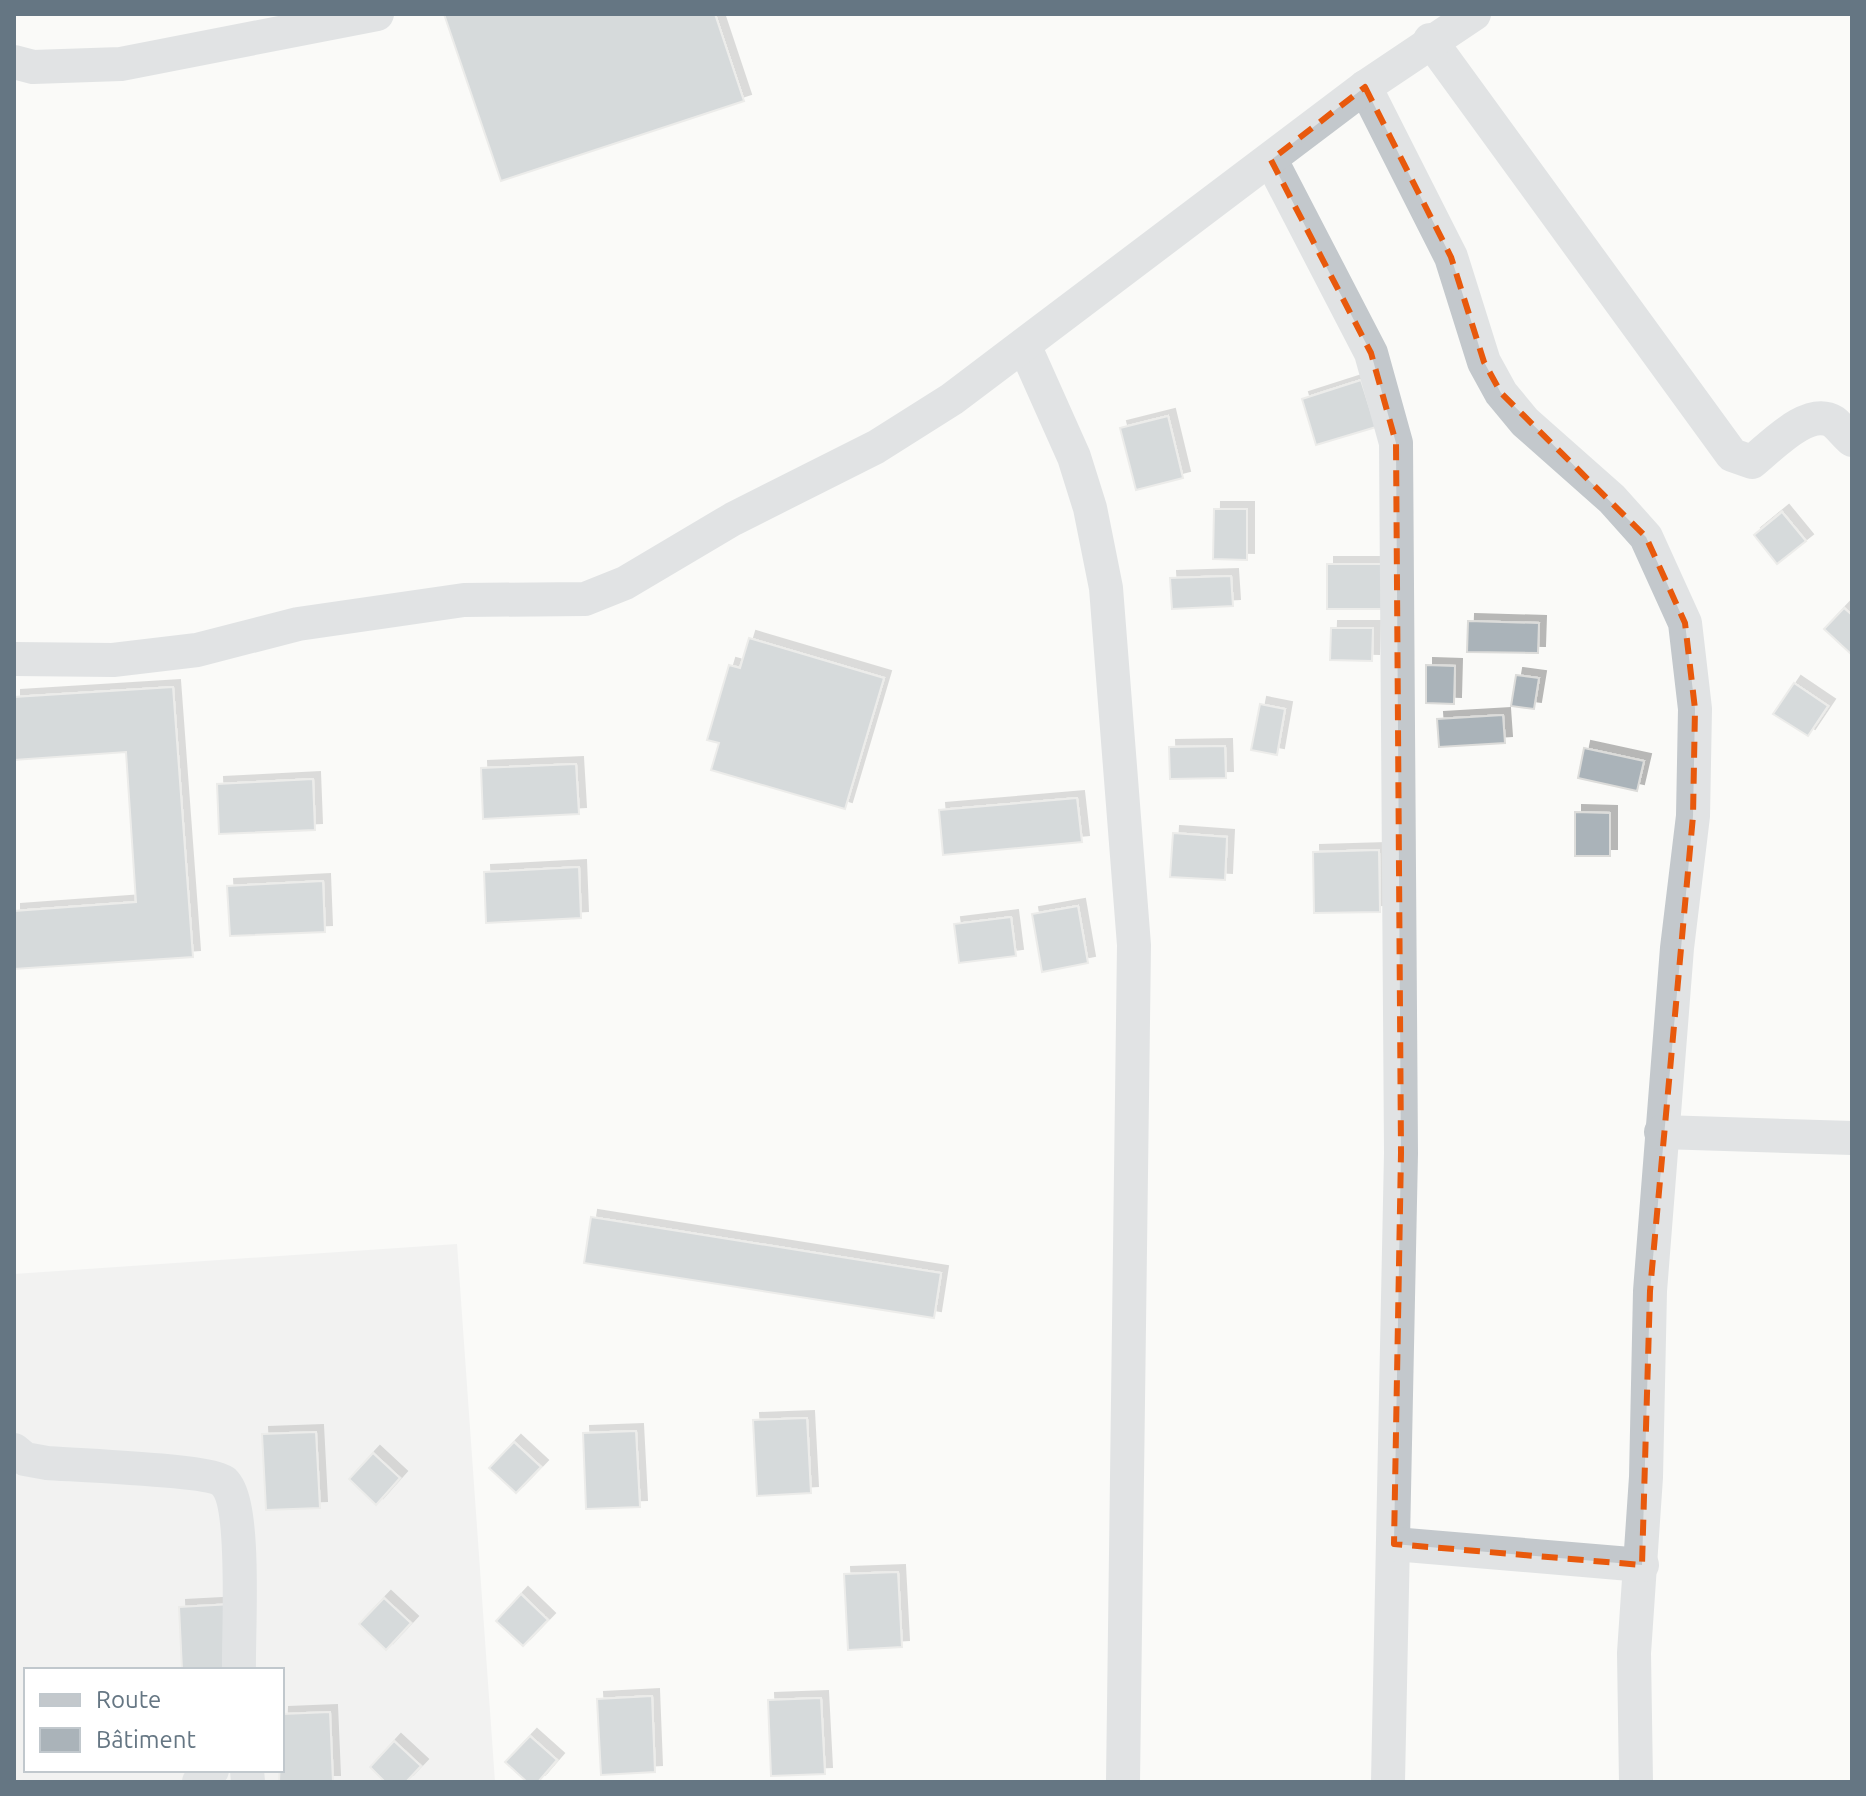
<svg xmlns="http://www.w3.org/2000/svg" width="1866" height="1796" font-family="Ubuntu,sans-serif">
<style>
.built{fill:#e8e9e9;fill-rule:evenodd}
.building{fill:#aab3b9;stroke:#dcdcda;stroke-width:2;filter:url(#shadow)}
.lines{fill:none;stroke-linecap:round;stroke-linejoin:round}
.street{stroke:#c3c8cc;stroke-width:34}
.marked{fill:none;stroke:#e8590c;stroke-width:6;stroke-dasharray:16 10;stroke-linejoin:round}
</style>
<defs>
<filter id="shadow"><feDropShadow dx="7" dy="-7" stdDeviation="0" flood-color="#0004"/></filter>
</defs>
<rect width="100%" height="100%" fill="#fafaf8"/>
<path class="built" d="M457,1244L495,1782H14V1274ZM26,1670H282V1770H26Z"/>
<g class="building">
<polygon points="444,14 715,14 744,101 501,181"/>
<polygon points="1361,380 1376,427 1316,445 1302,399"/>
<polygon points="1168,416 1183,478 1136,490 1120,428"/>
<polygon points="1214,509 1247,509 1247,560 1213,559"/>
<polygon points="1782,512 1806,541 1777,564 1754,535"/>
<rect x="1327" y="564" width="56" height="45"/>
<polygon points="1231,576 1233,606 1172,609 1170,578"/>
<polygon points="1844,608 1852,615 1852,655 1824,629"/>
<polygon points="1468,621 1539,623 1538,653 1467,652"/>
<polygon points="1331,628 1373,628 1372,661 1330,660"/>
<polygon points="749,638 884,678 845,809 711,770 719,743 707,740 729,665 740,668"/>
<polygon points="1426,665 1455,666 1454,704 1426,703"/>
<polygon points="1516,675 1539,678 1534,709 1511,706"/>
<polygon points="1794,683 1828,706 1808,736 1773,714"/>
<polygon points="173,687 193,957 14,969 14,911 136,902 126,752 14,760 14,697"/>
<polygon points="1260,704 1285,709 1277,755 1251,750"/>
<polygon points="1503,715 1505,743 1439,747 1437,719"/>
<polygon points="1225,746 1226,778 1170,779 1169,747"/>
<polygon points="1584,748 1644,761 1637,791 1578,778"/>
<polygon points="576,764 579,814 483,819 481,768"/>
<polygon points="313,779 315,830 219,834 217,784"/>
<polygon points="1077,798 1082,842 943,855 939,810"/>
<polygon points="1575,812 1610,813 1610,856 1575,856"/>
<polygon points="1173,833 1227,837 1225,880 1170,877"/>
<polygon points="1379,850 1380,912 1314,913 1313,852"/>
<polygon points="579,867 581,918 486,923 484,872"/>
<polygon points="323,881 325,932 230,936 227,886"/>
<polygon points="1078,906 1088,963 1042,972 1032,914"/>
<polygon points="1011,917 1016,956 959,963 954,924"/>
<polygon points="591,1217 941,1273 934,1318 584,1263"/>
<polygon points="807,1418 811,1493 757,1496 753,1420"/>
<polygon points="636,1431 640,1507 586,1509 583,1433"/>
<polygon points="316,1432 320,1508 266,1510 262,1434"/>
<polygon points="514,1442 541,1467 516,1493 489,1468"/>
<polygon points="373,1453 400,1478 376,1505 349,1479"/>
<polygon points="898,1572 902,1647 848,1650 844,1574"/>
<polygon points="521,1594 548,1620 523,1646 496,1621"/>
<polygon points="384,1598 411,1623 386,1650 359,1624"/>
<polygon points="233,1604 236,1670 182,1670 179,1607"/>
<polygon points="652,1696 655,1772 601,1775 597,1699"/>
<polygon points="821,1698 825,1774 771,1776 768,1700"/>
<polygon points="330,1712 333,1782 279,1782 282,1714"/>
<polygon points="530,1736 557,1760 538,1782 527,1782 505,1762"/>
<polygon points="394,1741 421,1766 406,1782 385,1782 370,1767"/>
</g>
<g class="lines">
<g class="street">
<path d="M1430,40L1732,455L1752,462C1771,447 1808,406 1834,422C1840,427 1846,435 1852,440"/>
<polyline points="14,62 33,67 121,64 377,14"/>
<polyline points="1365,87 1451,257 1484,362 1501,393 1525,422 1612,499 1646,537 1685,623 1695,709 1693,816 1677,948 1650,1291 1646,1477 1634,1653 1636,1782"/>
<polyline points="1271,160 1371,353 1396,443 1401,1153 1388,1782"/>
<polyline points="1024,345 1074,457 1090,508 1106,588 1134,945 1123,1782"/>
<polyline points="14,659 113,660 197,650 298,624 464,600 585,599 625,583 733,519 876,447 952,399 1365,87 1474,14"/>
<polyline points="1661,1132 1852,1138"/>
<path d="M14,1450L25,1459L47,1463C74,1465 210,1470 224,1482C247,1504 238,1633 239,1670"/>
<polyline points="1394,1544 1642,1565"/>
<polyline points="247,1770 248,1782"/>
<polyline points="199,1782 212,1770"/>
</g>
</g>
<path d="M0 0H1866V1796H0ZM1365,87L1451,257L1484,362L1501,393L1646,537L1685,623L1695,709L1693,816L1650,1291L1642,1565L1394,1544L1401,1153L1396,443L1371,353L1271,160Z" fill="#fafaf8" fill-opacity=".55" fill-rule="evenodd"/>
<path class="marked" d="M1365,87L1451,257L1484,362L1501,393L1646,537L1685,623L1695,709L1693,816L1650,1291L1642,1565L1394,1544L1401,1153L1396,443L1371,353L1271,160Z"/>
<rect width="1866" height="1796" fill="none" stroke="#657683" stroke-width="32"/>
<rect x="24" y="1668" width="260" height="104" fill="#ffffff" stroke="#c1c8cd" stroke-width="2"/>
<rect x="40" y="1694" width="40" height="12" fill="#c3c8cc" stroke="#c1c8cd" stroke-width="2"/>
<text x="96" y="1708" font-size="24" fill="#657683">Route</text>
<rect x="40" y="1728" width="40" height="24" fill="#aab3b9" stroke="#c1c8cd" stroke-width="2"/>
<text x="96" y="1748" font-size="24" fill="#657683">Bâtiment</text>
</svg>
